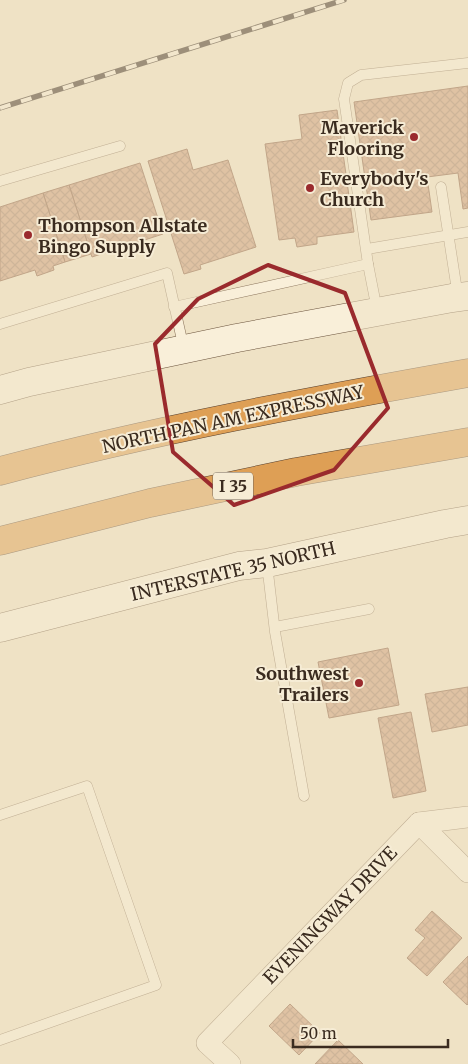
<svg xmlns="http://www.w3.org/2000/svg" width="468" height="1064" font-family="Merriweather,serif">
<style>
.building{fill:url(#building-cross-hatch);stroke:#8a5c40}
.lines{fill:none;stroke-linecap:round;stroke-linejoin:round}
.lane-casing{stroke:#8a735b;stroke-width:11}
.street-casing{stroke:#8a735b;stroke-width:22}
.secondary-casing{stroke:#6c543e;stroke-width:29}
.highway-casing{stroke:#58412f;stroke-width:29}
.lane{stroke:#f9efd9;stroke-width:10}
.street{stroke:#f9efd9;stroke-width:21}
.secondary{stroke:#f9efd9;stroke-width:28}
.highway{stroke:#de9f55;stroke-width:28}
.rail-casing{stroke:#3a2b1f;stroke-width:5.5}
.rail{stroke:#f6ecd5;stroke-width:4;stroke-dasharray:11;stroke-linecap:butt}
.marked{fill:none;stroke:#9a2a2d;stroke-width:4;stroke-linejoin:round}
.poi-dot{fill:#9a2a2d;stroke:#f6ecd5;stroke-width:2}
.labels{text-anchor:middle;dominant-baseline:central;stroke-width:4;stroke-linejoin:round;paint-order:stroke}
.shield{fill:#f6ecd5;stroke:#726556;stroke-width:1}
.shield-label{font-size:16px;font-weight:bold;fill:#3a2b1f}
.poi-label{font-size:18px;font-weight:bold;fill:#3a2b1f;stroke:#f6ecd5;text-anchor:end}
.street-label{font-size:18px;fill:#3a2b1f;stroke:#f6ecd5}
</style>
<defs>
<pattern id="building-cross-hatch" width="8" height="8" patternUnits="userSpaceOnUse" patternTransform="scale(1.25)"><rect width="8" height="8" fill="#cd9b7b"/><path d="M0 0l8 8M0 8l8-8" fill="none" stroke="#a77f64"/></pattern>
</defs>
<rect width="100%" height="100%" fill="#efe2c5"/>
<g class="building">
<polygon points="468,86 468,208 463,209 458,173 427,177 432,212 371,220 354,102"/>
<polygon points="337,110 354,232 317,237 317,244 297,247 295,238 279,240 265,144 302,139 299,115"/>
<polygon points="187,149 193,170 228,160 256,247 200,265 201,269 184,274 148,161"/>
<polygon points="140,163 163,234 92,257 69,185"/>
<polygon points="69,185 91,254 65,262 43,193"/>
<polygon points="43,193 65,262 53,266 54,270 37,276 35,270 0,281 0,207"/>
<polygon points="388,648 399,705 329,718 318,662"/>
<polygon points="468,687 468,725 432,732 425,694"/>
<polygon points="411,712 426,791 393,798 378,718"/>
<polygon points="432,911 462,938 427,976 407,958 425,938 415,930"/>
<polygon points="468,956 468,1004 467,1005 443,982"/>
<polygon points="290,1004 320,1033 299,1055 269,1026"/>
<polygon points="338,1040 363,1064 315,1064"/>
</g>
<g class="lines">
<defs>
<g id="lane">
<polyline points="0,181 120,146"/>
<polyline points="441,187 458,297"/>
<polyline points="367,249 468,232"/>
<polyline points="174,307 368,264"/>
<polyline points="377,310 368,264 344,99 348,83 361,75 468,63"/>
<polyline points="0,324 167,273 184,349"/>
<polyline points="267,564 275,632 304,796"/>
<polyline points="275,627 369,609"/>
<polyline points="0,815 87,786 156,985 0,1040"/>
</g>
<g id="street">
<polyline points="419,823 468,872"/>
<polyline points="230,1064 207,1043 419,823 468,817"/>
</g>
<g id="secondary">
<polyline points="0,390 29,382 237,338 452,298 468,296"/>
<polyline points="0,628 239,566 267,563 445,524 468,520"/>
</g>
<g id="highway">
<path d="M0,471C154,430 311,401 468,373"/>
<polyline points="0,541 150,503 296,472 468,442"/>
</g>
</defs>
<use href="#lane" class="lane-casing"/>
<use href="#street" class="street-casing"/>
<use href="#secondary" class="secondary-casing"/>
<use href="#highway" class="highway-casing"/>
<use href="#lane" class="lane"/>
<use href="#street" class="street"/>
<use href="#secondary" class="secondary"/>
<use href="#highway" class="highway"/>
<defs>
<polyline id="rail" points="0,108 344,0"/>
</defs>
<use href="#rail" class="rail-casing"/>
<use href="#rail" class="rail"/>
</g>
<path d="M0 0H468V1064H0ZM268,265L345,293L388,408L334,470L234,505L173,452L155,344L198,299Z" fill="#efe2c5" fill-opacity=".55" fill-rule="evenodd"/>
<path class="marked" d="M268,265L345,293L388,408L334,470L234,505L173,452L155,344L198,299Z"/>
<g class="poi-dot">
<circle cx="414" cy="137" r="5"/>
<circle cx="310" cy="188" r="5"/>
<circle cx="28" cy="235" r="5"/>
<circle cx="359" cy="683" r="5"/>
</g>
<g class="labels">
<rect class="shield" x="213" y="472.5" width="40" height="27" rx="4"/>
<g class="shield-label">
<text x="233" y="486">I 35</text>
</g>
<g class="poi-label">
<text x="404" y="127">Maverick<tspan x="404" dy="21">Flooring</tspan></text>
<text x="320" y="178" text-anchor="start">Everybody's<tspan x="320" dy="21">Church</tspan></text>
<text x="38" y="225" text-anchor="start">Thompson Allstate<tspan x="38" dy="21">Bingo Supply</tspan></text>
<text x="349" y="673">Southwest<tspan x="349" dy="21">Trailers</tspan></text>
</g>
<g class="street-label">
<text transform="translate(233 419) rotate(-12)">NORTH PAN AM EXPRESSWAY</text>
<text transform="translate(233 571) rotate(-13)">INTERSTATE 35 NORTH</text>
<text transform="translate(330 915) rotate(-46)">EVENINGWAY DRIVE</text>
</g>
</g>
<path d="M293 1039v8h155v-8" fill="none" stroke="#3a2b1f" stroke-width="2.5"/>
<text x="300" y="1039" font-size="15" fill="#3a2b1f" stroke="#f6ecd5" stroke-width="4" paint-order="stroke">50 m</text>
</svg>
